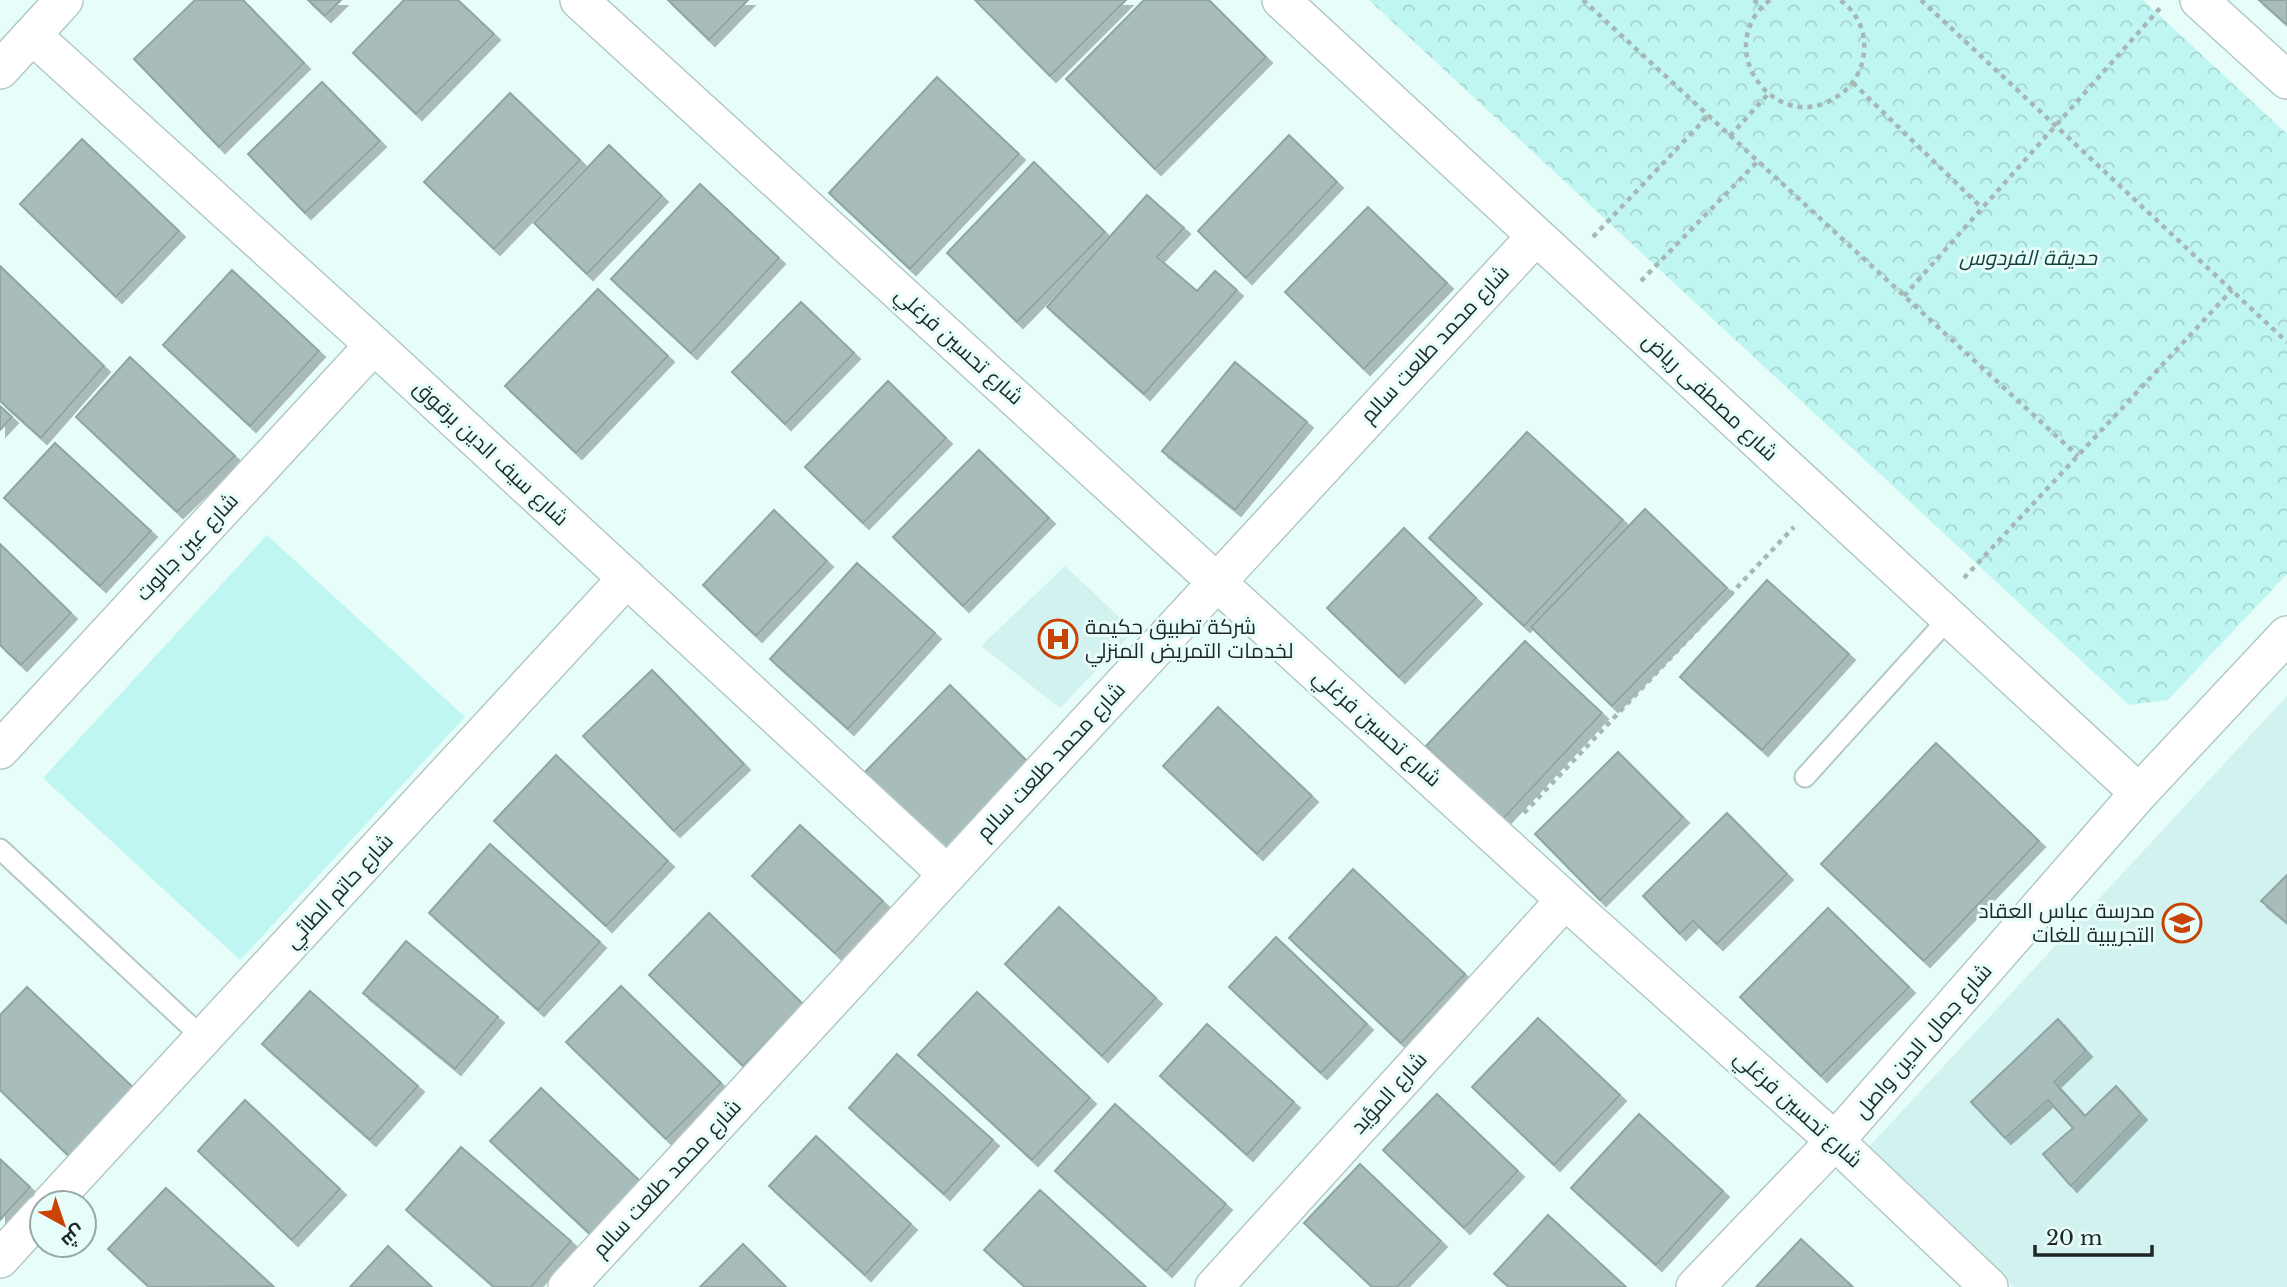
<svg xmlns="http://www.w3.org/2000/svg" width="2287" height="1287" font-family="'Libre Baskerville',Cairo,serif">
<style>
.built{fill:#d2f2ef}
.grass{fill:#c0f6f1}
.park{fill:url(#park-crowns)}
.building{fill:#a8bdbb;stroke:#90a5a3;stroke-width:2;filter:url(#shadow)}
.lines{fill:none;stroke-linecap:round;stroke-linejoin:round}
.lane-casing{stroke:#b4c9c7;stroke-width:23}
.street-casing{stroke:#b4c9c7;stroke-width:40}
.path{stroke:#a6b8b6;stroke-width:4.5;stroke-dasharray:5 5;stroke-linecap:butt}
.lane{stroke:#fff;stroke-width:19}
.street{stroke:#fff;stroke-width:37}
.labels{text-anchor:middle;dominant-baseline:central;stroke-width:6;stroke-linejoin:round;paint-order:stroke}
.park-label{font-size:21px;font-style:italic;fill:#17413e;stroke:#e6fdfa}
.street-label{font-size:21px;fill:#1f2726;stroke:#e6fdfa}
.poi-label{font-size:21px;fill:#1f2726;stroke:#e6fdfa;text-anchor:start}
</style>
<defs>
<pattern id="park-crowns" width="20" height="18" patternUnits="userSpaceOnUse" patternTransform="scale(1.75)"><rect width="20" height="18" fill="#c0f6f1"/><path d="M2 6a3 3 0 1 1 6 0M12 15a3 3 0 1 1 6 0" fill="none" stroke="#a5d3ce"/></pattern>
<filter id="shadow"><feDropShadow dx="6" dy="6" stdDeviation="0" flood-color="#0004"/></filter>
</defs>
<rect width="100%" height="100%" fill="#e6fdfa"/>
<g class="built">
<polygon points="1065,566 1134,631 1060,708 981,646"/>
<polygon points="2287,696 2287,1287 2014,1287 1866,1150"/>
</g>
<polygon class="grass" points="267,535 465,717 240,960 43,778"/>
<polygon class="park" points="1369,0 2143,0 2287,134 2287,574 2168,700 2129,705"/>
<g class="building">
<polygon points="195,0 243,0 304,63 219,147 134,59"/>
<polygon points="308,0 341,0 325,16"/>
<polygon points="404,0 458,0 494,34 416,114 353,53"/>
<polygon points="668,0 748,0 709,40"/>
<polygon points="975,0 1126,0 1050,76"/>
<polygon points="1144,0 1209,0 1266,57 1155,169 1066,79"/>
<polygon points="2259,0 2287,0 2287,25"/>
<polygon points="937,77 1019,154 910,269 829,193"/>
<polygon points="322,82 380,141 305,213 248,154"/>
<polygon points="510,93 580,160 494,249 424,182"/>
<polygon points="1289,135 1337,182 1246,278 1198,231"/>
<polygon points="82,139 179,231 116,297 20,204"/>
<polygon points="609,145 662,196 587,274 534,223"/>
<polygon points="1034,162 1105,232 1017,322 947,253"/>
<polygon points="700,184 779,258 691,353 611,279"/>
<polygon points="1147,195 1184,228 1157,257 1197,291 1215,271 1237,290 1144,394 1047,307"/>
<polygon points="1368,207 1447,283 1364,369 1285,292"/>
<polygon points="0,266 104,366 41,438 0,401"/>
<polygon points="232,270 319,351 250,426 163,345"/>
<polygon points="598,289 668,356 576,453 505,386"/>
<polygon points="801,302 854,353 785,424 732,372"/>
<polygon points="130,357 235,456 177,512 76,417"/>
<polygon points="1235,362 1307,422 1235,510 1162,451"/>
<polygon points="888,381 946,438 863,523 805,467"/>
<polygon points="0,406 12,417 0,430"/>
<polygon points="1527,432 1623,520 1524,626 1429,538"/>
<polygon points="55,443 151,531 100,586 4,498"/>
<polygon points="979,450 1049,518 963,606 893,537"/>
<polygon points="1645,509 1727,588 1612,706 1531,627"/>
<polygon points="774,510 827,561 756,636 703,585"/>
<polygon points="1404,528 1476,598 1399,677 1327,608"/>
<polygon points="0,544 71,613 21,665 0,645"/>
<polygon points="857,563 935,633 848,729 770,659"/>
<polygon points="1767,580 1849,654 1762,750 1680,677"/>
<polygon points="1525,641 1602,713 1503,819 1426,746"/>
<polygon points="652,670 744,764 674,831 583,736"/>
<polygon points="950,685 1032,766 946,854 864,773"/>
<polygon points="1218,707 1312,796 1257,854 1163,766"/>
<polygon points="1936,743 2039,841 1924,961 1821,864"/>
<polygon points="1618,752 1683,817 1600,900 1535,834"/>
<polygon points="556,755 668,861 606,926 494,821"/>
<polygon points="1727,813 1787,874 1717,944 1693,921 1680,934 1643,896"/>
<polygon points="800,825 883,901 835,953 752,876"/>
<polygon points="490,844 600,942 538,1010 429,913"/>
<polygon points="1353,869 1465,974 1401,1043 1289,938"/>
<polygon points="2287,875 2287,923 2261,901"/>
<polygon points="1059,907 1156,998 1102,1056 1005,964"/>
<polygon points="1828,908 1909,987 1821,1076 1740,997"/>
<polygon points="709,913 803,1004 743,1066 649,975"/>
<polygon points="1276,937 1367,1024 1321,1073 1229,987"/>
<polygon points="406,941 498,1017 455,1069 363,993"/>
<polygon points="621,986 721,1083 666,1139 566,1042"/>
<polygon points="27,987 137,1091 72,1159 0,1090 0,1015"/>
<polygon points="310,991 418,1086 370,1140 262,1044"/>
<polygon points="977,992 1090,1098 1032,1160 918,1055"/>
<polygon points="1538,1018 1620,1095 1554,1165 1472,1087"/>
<polygon points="2058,1019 2086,1051 2054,1082 2085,1116 2116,1086 2141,1114 2071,1186 2043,1154 2073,1128 2048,1100 2005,1138 1971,1102"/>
<polygon points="1207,1024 1294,1102 1247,1155 1160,1076"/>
<polygon points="897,1054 993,1140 944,1194 849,1108"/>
<polygon points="541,1088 641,1182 591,1235 490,1141"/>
<polygon points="1437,1094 1518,1171 1464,1228 1383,1150"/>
<polygon points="245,1100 340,1189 292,1240 198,1151"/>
<polygon points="1115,1104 1226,1204 1166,1271 1055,1171"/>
<polygon points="1639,1114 1723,1191 1656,1265 1571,1188"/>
<polygon points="816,1136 911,1224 865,1275 769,1186"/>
<polygon points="461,1147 571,1241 531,1287 494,1287 406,1210"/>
<polygon points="0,1159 30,1187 0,1220"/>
<polygon points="1360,1164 1441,1241 1397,1287 1372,1287 1304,1223"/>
<polygon points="166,1188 273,1286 149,1287 108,1249"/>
<polygon points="1040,1190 1146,1287 1025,1287 984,1250"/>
<polygon points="1548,1215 1626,1287 1509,1287 1494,1274"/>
<polygon points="1801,1239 1853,1287 1756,1287"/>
<polygon points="743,1244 786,1287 700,1287"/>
<polygon points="388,1246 432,1287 350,1287"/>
</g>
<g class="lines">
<defs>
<g id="lane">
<polyline points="1805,777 1949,618"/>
<polyline points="0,849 203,1038"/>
</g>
<g id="street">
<polyline points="579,0 1565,900 1835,1141 1989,1287"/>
<polyline points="1281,0 2139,793"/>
<polyline points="2199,0 2287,80"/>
<polyline points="32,35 374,345 947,874"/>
<polyline points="0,70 64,0"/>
<polyline points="0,750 374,345"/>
<polyline points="51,1203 627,578"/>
<polyline points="0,1259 42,1213"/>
<polyline points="567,1287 1536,236"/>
<polyline points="1214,1287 1565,900"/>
<polyline points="1695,1287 1835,1141 2139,793 2287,635"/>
</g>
</defs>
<use href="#lane" class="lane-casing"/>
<use href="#street" class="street-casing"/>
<g class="path">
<polyline points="1583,0 2078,456"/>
<polyline points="1754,0 1761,7"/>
<path d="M1770,0C1709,47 1776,139 1838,96C1853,86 1863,70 1864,51C1866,31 1857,12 1840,0"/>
<polyline points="1921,0 2287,342"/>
<polyline points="1853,83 1982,208"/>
<polyline points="1730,136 1768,94"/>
<polyline points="1593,237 1708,116"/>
<polyline points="1641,281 1758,161"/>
<polyline points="1904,296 2162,6"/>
<polyline points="1964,578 2232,290"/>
<polyline points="1524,813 1794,527"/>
</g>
<use href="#lane" class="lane"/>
<use href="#street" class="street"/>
</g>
<defs>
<symbol id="hospital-ring" viewBox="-11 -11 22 22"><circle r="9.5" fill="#e6fdfa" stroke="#c94307" stroke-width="1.5"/><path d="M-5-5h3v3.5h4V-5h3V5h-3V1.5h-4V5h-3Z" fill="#c94307"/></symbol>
<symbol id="school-ring" viewBox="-11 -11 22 22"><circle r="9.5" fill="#e6fdfa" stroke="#c94307" stroke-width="1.5"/><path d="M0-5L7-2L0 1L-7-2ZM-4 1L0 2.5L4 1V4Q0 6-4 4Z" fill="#c94307"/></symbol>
</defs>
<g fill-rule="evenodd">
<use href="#hospital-ring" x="1036" y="617" width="44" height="44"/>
<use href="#school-ring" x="2160" y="901" width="44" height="44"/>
</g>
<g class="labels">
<g class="park-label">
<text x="2028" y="258">حديقة الفردوس</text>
</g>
<g class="street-label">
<text transform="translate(1435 344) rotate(-47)">شارع محمد طلعت سالم</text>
<text transform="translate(959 346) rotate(42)">شارع تحسين فرغلي</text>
<text transform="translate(1710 397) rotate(43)">شارع مصطفى رياض</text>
<text transform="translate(491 453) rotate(43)">شارع سيف الدين برقوق</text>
<text transform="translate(187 547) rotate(-47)">شارع عين جالوت</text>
<text transform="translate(1377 728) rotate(42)">شارع تحسين فرغلي</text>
<text transform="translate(1051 761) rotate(-47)">شارع محمد طلعت سالم</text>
<text transform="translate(339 891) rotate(-47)">شارع حاتم الطائي</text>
<text transform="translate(1923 1041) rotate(-49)">شارع جمال الدين واصل</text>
<text transform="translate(1389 1093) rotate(-48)">شارع المؤيد</text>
<text transform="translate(1798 1109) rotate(42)">شارع تحسين فرغلي</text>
<text transform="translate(667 1178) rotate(-47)">شارع محمد طلعت سالم</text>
</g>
<g class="poi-label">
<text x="1085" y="627">شركة تطبيق حكيمة<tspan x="1085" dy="24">لخدمات التمريض المنزلي</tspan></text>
<text x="2155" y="911" text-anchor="end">مدرسة عباس العقاد<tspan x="2155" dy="24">التجريبية للغات</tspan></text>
</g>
</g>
<g transform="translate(63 1224) rotate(140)"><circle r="33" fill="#e6fdfa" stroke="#96a7a5" stroke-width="2"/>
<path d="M0-5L12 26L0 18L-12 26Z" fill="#c94307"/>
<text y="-10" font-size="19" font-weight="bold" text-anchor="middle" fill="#1f2726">ش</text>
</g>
<path d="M2035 1245v10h117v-10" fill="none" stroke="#1f2726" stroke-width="3.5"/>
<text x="2046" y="1245" font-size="21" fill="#1f2726" stroke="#e6fdfa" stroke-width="5" paint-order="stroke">20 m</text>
</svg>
